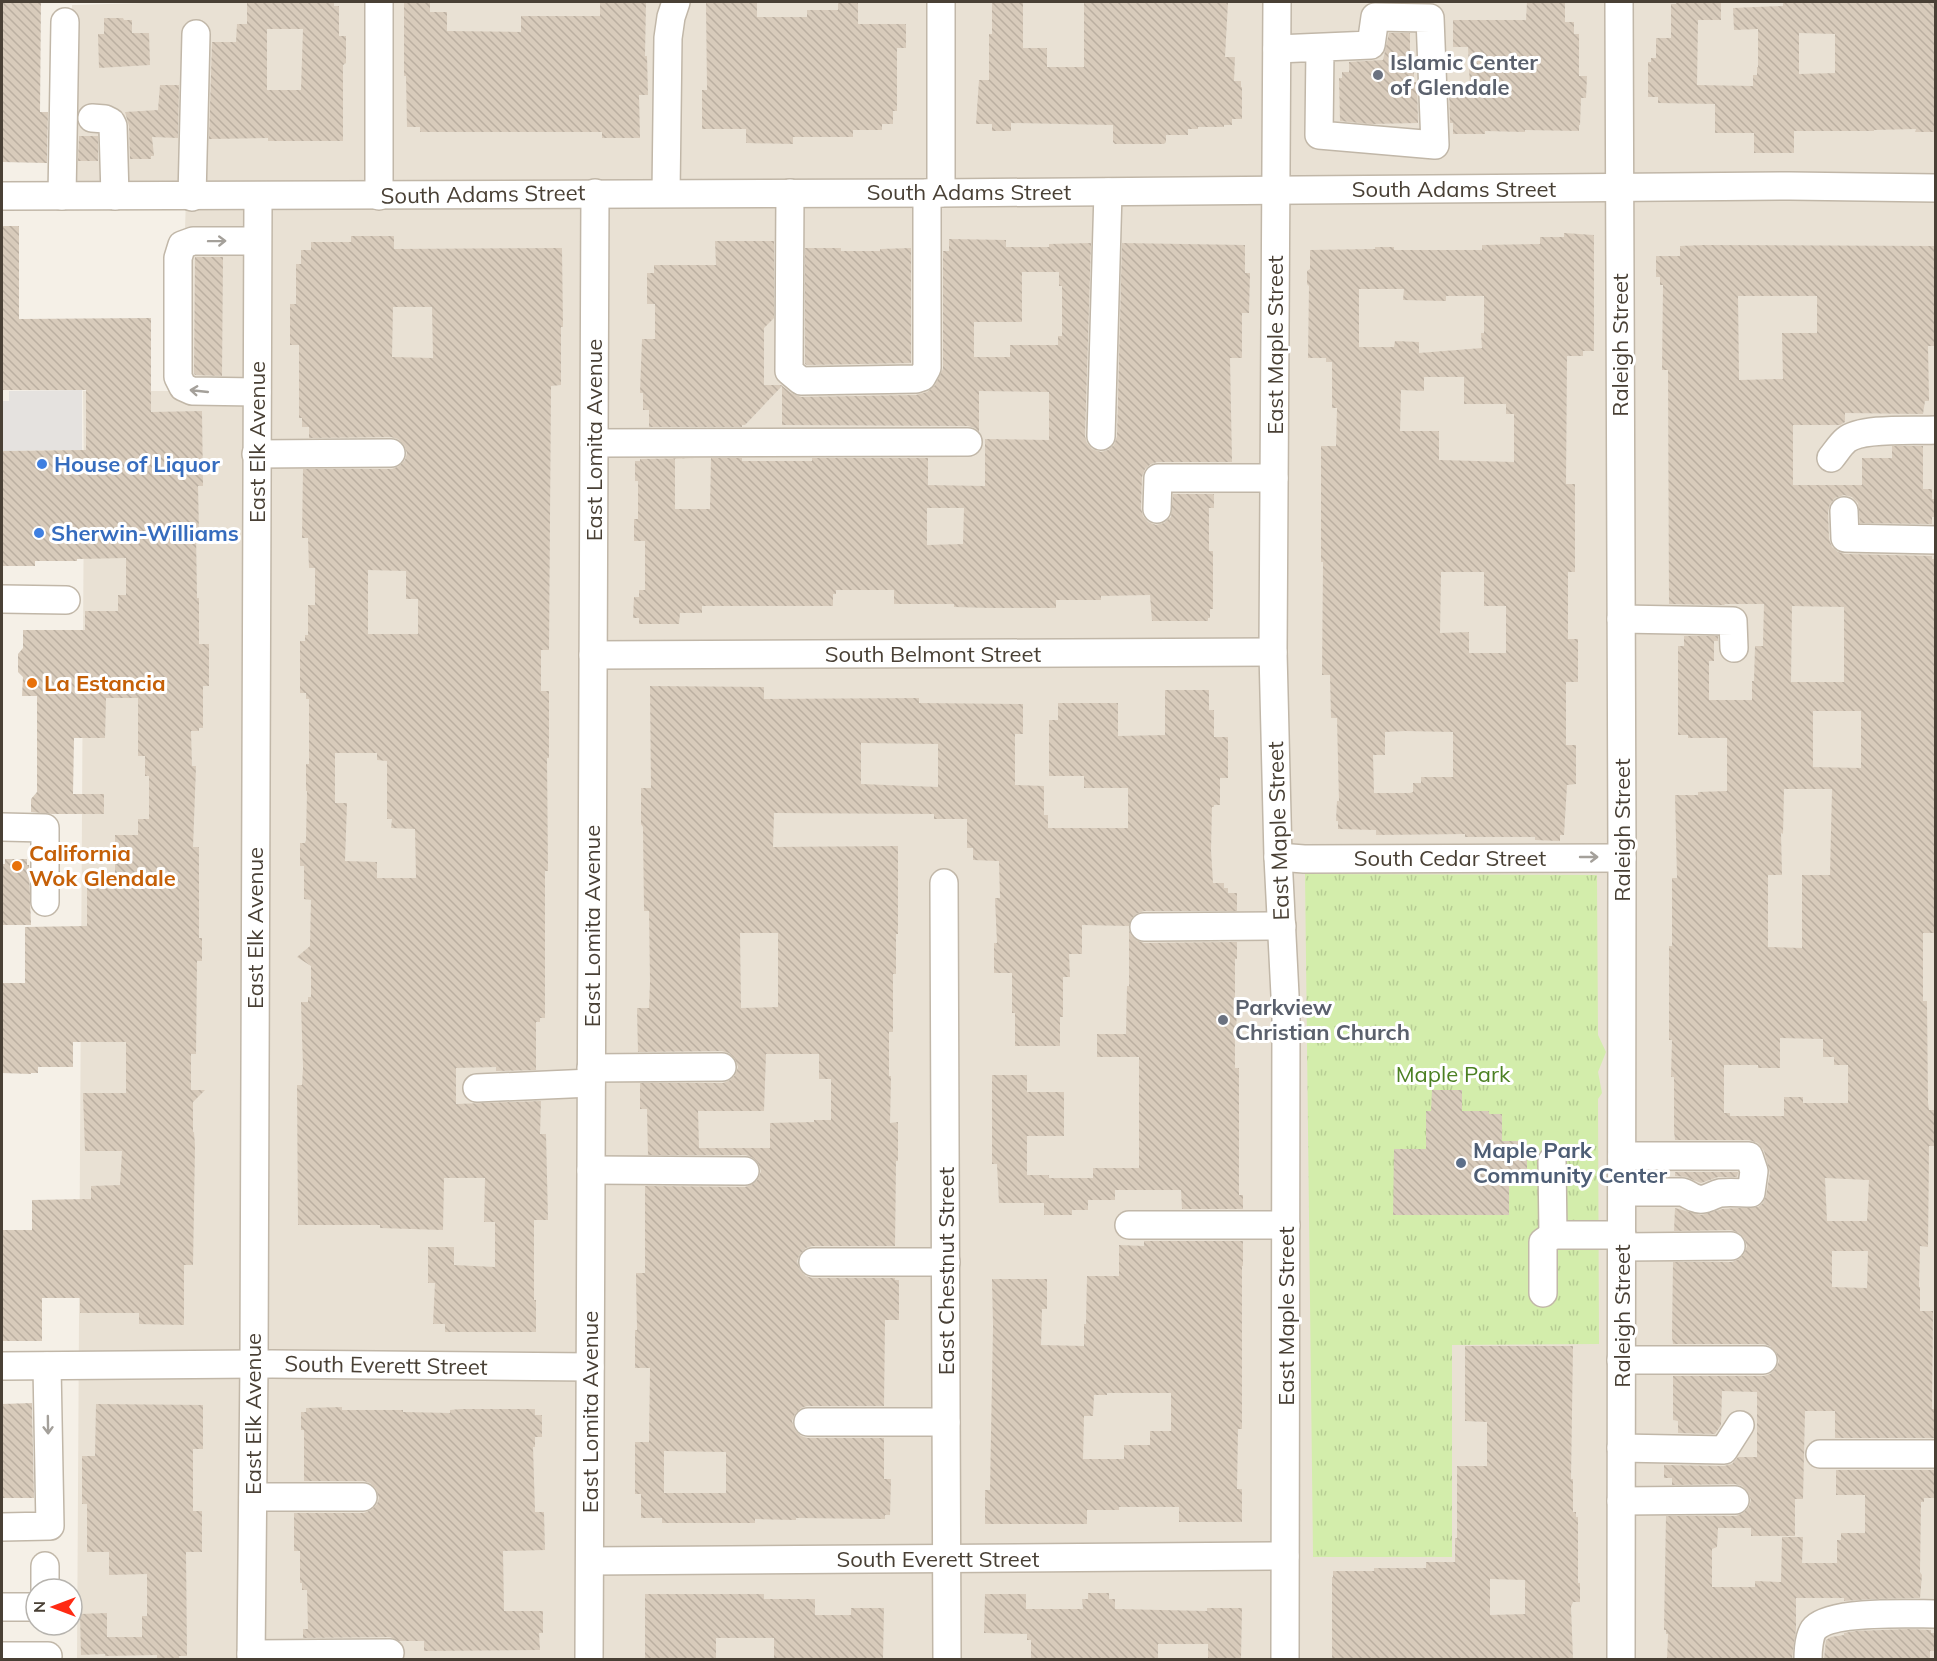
<svg xmlns="http://www.w3.org/2000/svg" width="1937" height="1661" font-family="Mulish,sans-serif">
<style>
.residential{fill:#e9e1d4}
.park{fill:url(#park-tufts)}
.parking{fill:#e5e2df}
.building{fill:url(#building-back-hatch);fill-rule:evenodd}
.lines{fill:none;stroke-linecap:round;stroke-linejoin:round}
.minor-casing{stroke:#c1b7a8;stroke-width:30}
.minor{stroke:#fff;stroke-width:27}
.oneway{stroke:#a4a09a}
.worship-dot{fill:#6b7280;stroke:#fff;stroke-width:2}
.shop-dot{fill:#3f7fe0;stroke:#fff;stroke-width:2}
.food-dot{fill:#e8710a;stroke:#fff;stroke-width:2}
.service-dot{fill:#5c6f8a;stroke:#fff;stroke-width:2}
.labels{text-anchor:middle;dominant-baseline:central;stroke-width:6;stroke-linejoin:round;paint-order:stroke}
.worship-label{font-size:22px;font-weight:bold;fill:#5b616d;stroke:#fff;text-anchor:start}
.street-label{font-size:22px;fill:#494035;stroke:#fff}
.shop-label{font-size:22px;font-weight:bold;fill:#366cbe;stroke:#fff;text-anchor:start}
.food-label{font-size:22px;font-weight:bold;fill:#c56008;stroke:#fff;text-anchor:start}
.park-label{font-size:22px;fill:#4b8022;stroke:#fff}
.service-label{font-size:22px;font-weight:bold;fill:#4e5e75;stroke:#fff;text-anchor:start}
</style>
<defs>
<pattern id="park-tufts" width="24" height="20" patternUnits="userSpaceOnUse" patternTransform="scale(1.5)"><rect width="24" height="20" fill="#d3edab"/><path d="M3 7l-1-3M5 7V3M7 7l1-3M15 17l-1-3M17 17v-4M19 17l1-3" fill="none" stroke="#b7cc94"/></pattern>
<pattern id="building-back-hatch" width="6" height="6" patternUnits="userSpaceOnUse" patternTransform="scale(1.5)"><rect width="6" height="6" fill="#d8cbbb"/><path d="M-1 5l2 2M0 0l6 6M5-1l2 2" fill="none" stroke="#bbafa1"/></pattern>
</defs>
<rect width="100%" height="100%" fill="#f5f0e7"/>
<polygon class="residential" points="145,2 1935,2 1935,1659 77,1659 84,477 83,391 180,391 186,197 71,190 72,5 144,3"/>
<polygon class="park" points="1305,874 1597,875 1598,1035 1606,1052 1598,1072 1602,1093 1598,1099 1599,1344 1452,1345 1452,1557 1313,1557"/>
<polygon class="parking" points="82,390 82,450 2,451 2,401 9,401 9,391"/>
<g class="building">
<polygon points="2,2 41,2 40,112 48,112 47,163 2,162"/>
<path d="M247,2H334V6H339V36H346V63L343,65V141H268V138L209,139L212,42H236L237,24H247ZM267,29H303L301,90H267Z"/>
<polygon points="600,2 646,2 645,56 647,56 648,95 639,95 640,138 602,138 602,132 420,132 420,127 407,127 406,76 404,76 404,3 430,3 430,12 447,12 447,31 521,32 521,16 600,16"/>
<polygon points="706,2 757,2 757,17 807,17 807,10 838,10 838,2 858,2 858,24 906,24 906,48 897,48 897,111 893,111 893,124 882,124 882,130 853,130 853,137 793,137 793,144 746,143 746,129 702,129 702,90 707,90"/>
<polygon points="992,2 1023,2 1023,48 1047,48 1047,67 1084,67 1084,2 1228,2 1225,57 1235,57 1234,81 1241,81 1241,87 1242,87 1242,119 1232,119 1232,125 1224,125 1224,127 1198,127 1198,129 1188,129 1188,135 1166,135 1166,142 1164,144 1115,144 1113,142 1113,125 1011,123 1011,131 992,131 992,124 976,124 979,80 989,80 989,34 992,34"/>
<polygon points="1527,2 1565,2 1565,22 1574,22 1574,34 1579,34 1579,76 1587,76 1586,98 1581,98 1580,125 1579,125 1579,131 1525,130 1525,132 1485,131 1485,134 1453,134 1453,123 1450,123 1449,88 1470,88 1468,47 1453,47 1453,20 1526,20"/>
<path d="M1676,2H1721V20H1698L1697,85L1753,86V75H1757V67H1758V29L1734,30L1733,8L1783,6V2H1935V132H1915L1916,129L1874,130V131H1794V153H1754V133H1715V104L1658,103V97H1648V62H1651V58H1656V38H1671V4H1676ZM1799,33L1835,34V73L1799,74Z"/>
<polygon points="104,18 123,18 124,20 132,20 132,33 149,33 150,65 99,68 98,34 104,34"/>
<polygon points="1389,33 1410,33 1410,55 1414,54 1414,82 1417,82 1418,123 1370,124 1340,121 1339,78 1342,78 1342,72 1349,72 1349,62 1383,60"/>
<polygon points="160,85 179,85 178,138 152,137 154,156 151,156 151,159 130,159 129,126 125,112 158,110"/>
<polygon points="79,136 98,136 98,161 78,161"/>
<polygon points="2,226 19,226 19,319 151,318 151,412 202,411 203,486 198,486 199,533 196,533 197,598 199,598 199,644 209,644 209,686 203,686 203,728 199,728 199,731 191,731 192,766 196,766 193,847 199,847 199,938 202,938 202,961 197,961 196,1054 191,1054 191,1090 205,1090 193,1102 193,1132 194,1132 195,1146 193,1265 184,1265 184,1325 139,1324 139,1313 80,1313 80,1298 42,1298 42,1341 2,1341 2,1230 32,1230 32,1200 91,1199 91,1186 120,1185 122,1151 85,1151 83,1093 126,1093 126,1042 73,1042 73,1067 38,1067 38,1073 31,1073 31,1074 2,1073 2,983 25,983 25,927 87,926 87,882 115,883 115,835 138,835 138,819 149,819 149,776 145,776 145,756 138,756 138,698 106,698 105,738 74,738 73,794 104,794 104,814 52,814 31,812 31,799 37,792 37,696 22,696 23,677 18,672 18,654 23,648 23,630 85,630 85,611 118,611 118,595 126,595 126,558 77,559 77,561 35,561 35,566 2,566 2,451 86,450 86,390 2,390"/>
<path d="M1564,233L1594,235V351H1583V356H1567L1566,484H1575V572H1568V639H1578V682H1566V745H1576V784L1567,785L1564,835H1560V841L1535,840V837H1465V834L1376,835V830L1338,829V821H1336L1337,801H1339L1337,718H1331L1330,675H1322L1323,562H1321V446H1336L1337,408H1332V362H1326V358H1308L1309,286L1307,284V271L1310,269V250L1375,249V247H1394V250H1482V245L1540,244V237H1564ZM1359,289H1404L1403,300L1446,301V296H1484V333H1481L1482,348L1419,353V342L1395,341L1394,347H1359ZM1424,377H1464V404H1506V414H1514V462L1439,460V431H1400L1401,390L1424,391ZM1441,572H1484V606H1506V653H1469V632L1440,633ZM1405,731L1453,732V777H1421V783H1413V792L1410,793H1374L1373,755H1385V732Z"/>
<path d="M351,236H394V249L562,248L563,327H561V385L551,386L549,650H541V691H549V758H547L548,871H545V1018H540V1022H536V1070L496,1071V1067L456,1068V1104L541,1101L540,1134H546L548,1220H534V1300H536V1332H445V1324H433L435,1283H428V1247H454V1265L495,1267V1222H484L485,1178H444L443,1230L380,1228V1225H298L297,1085H302L303,1068L301,1002H308V997H311V966L297,957L310,946L311,900L304,899V866H300V843H305L306,840L307,791H306V764H309V699H306V693H300V641H305V635H308V605H315V568H309L308,538H302L303,469H392L399,466L405,460L407,453L404,445L398,439L391,437L309,438V427H302V418H299V345H290V304H296V264H301V250H311V242H351ZM393,307H432L433,358L392,357ZM368,570L406,571V599H418V634H368ZM335,753H377V760L387,761V819H392L391,828L415,829L416,878H377V862L345,861L347,803H335Z"/>
<path d="M949,239L1006,240V247H1049V244L1091,243L1085,436L1087,443L1092,449L1101,452L1108,450L1114,445L1117,436L1122,243L1245,245V273H1250L1249,313H1242V358H1230L1232,462H1157L1151,464L1145,469L1142,477L1141,508L1143,516L1148,522L1156,525L1164,523L1171,517L1173,494H1214V508H1209V551H1213V609H1210V618H1208V621H1152L1150,595L1101,596V600H1056V608H990L954,607V604H894V590H836V594H833V606H702V613H680L679,624H639V618H633L634,597H639V590H645V541H634V519H638V481H635V461H640V459L695,458L675,459V509H710L711,458H742V461H812V458H928V485L985,486V439L1049,440V392L979,391V432L975,428L968,426L782,425V386L745,425H742V427H649V410H643V393H640L642,339H655V304H647V273H654V265H716L715,241H774V318L764,328V385H781L791,393L801,397L916,395L927,392L935,385L943,369V251H949ZM1022,272H1059V286H1062V336H1058V345H1010V357H974V322H1022ZM927,508H964L963,544L927,545Z"/>
<path d="M1704,245L1935,246V346H1928L1929,401H1925L1923,414L1845,413V422L1840,425H1793V485H1862V458H1892V446H1923V489H1932V499H1935V517H1932V524L1860,523L1858,503L1852,497L1844,495L1835,498L1830,504L1828,512L1829,539L1832,547L1838,552L1845,554L1932,556V559H1935V933H1923V1001H1927L1928,1103L1929,1110H1935V1146H1929L1928,1247L1920,1246L1919,1287H1920V1311H1933L1932,1409H1934L1935,1413V1438H1835V1411H1805L1803,1499H1795V1536H1751V1528H1718L1717,1547L1712,1549V1587H1755V1581L1781,1582L1782,1537H1803L1802,1563H1837V1540H1841V1533H1865V1495H1836V1470H1935V1498H1924V1502H1921L1920,1572L1922,1575L1920,1598L1872,1599L1844,1601V1598H1796V1630L1792,1659H1667L1668,1634H1666V1630H1664L1666,1516H1736L1743,1513L1749,1507L1751,1500L1748,1492L1742,1486L1735,1484L1672,1485V1478H1664V1465L1724,1466L1732,1464L1738,1457H1757V1392L1722,1391L1721,1425L1715,1434L1678,1433V1421L1673,1420V1376H1764L1770,1374L1776,1368L1779,1361L1776,1352L1770,1346L1764,1344H1673L1672,1337L1673,1262H1732L1739,1259L1744,1254L1747,1246L1744,1238L1739,1233L1731,1230L1674,1231L1675,1208L1701,1215L1723,1209L1758,1207L1763,1203L1766,1196L1770,1173L1764,1151L1758,1143L1749,1140H1675L1674,1131V1077H1671L1672,1040H1669V946H1672V878H1677L1675,795H1698V792L1727,791V738H1688V735H1678V646H1684V636H1718V641H1714V661H1709V700H1752V681H1754L1755,646H1763V643L1764,604H1725L1724,605L1669,604L1668,370H1662L1663,285H1660V277H1656V256H1680V246ZM1738,296H1817V333H1782L1783,379L1739,380ZM1792,606L1844,607V682H1791ZM1813,711H1861V768L1813,767ZM1784,789H1832L1830,875H1802V948L1768,947V875H1782L1781,833L1783,834ZM1780,1038L1823,1039V1057H1834V1065H1848V1103H1803V1097H1784V1116H1730V1113H1724V1065H1758V1068H1780ZM1825,1178L1869,1180L1867,1221H1827ZM1832,1251H1868L1867,1288L1832,1287Z"/>
<polygon points="805,248 841,248 841,251 880,251 880,249 911,248 911,363 807,365 805,364"/>
<polygon points="195,257 223,257 222,376 195,375 194,373"/>
<path d="M650,686L764,687V699L919,698V703L1023,704V734H1015V785L1044,786V815H1048V828H1128V788H1084V776H1049V720H1058V703H1118V736L1165,735V690H1209V710H1214V737H1228V778H1220V805H1214V807H1212L1211,850L1213,883H1224V888H1228V893H1237V911H1144L1136,914L1131,919L1129,926L1082,925V954H1069L1070,977H1063V1017H1060V1046H1015V1013H1012V973H994V943H997L995,898H1000L999,861L973,860V848H967V819H934V814L774,813L773,847L898,846V934H896V974H893V1032H889V1076H891L890,1123L898,1122V1161H896L895,1246H812L806,1248L800,1254L797,1261L800,1270L806,1276L812,1278H895V1280H899V1320H885L884,1406H807L801,1408L795,1414L792,1421L795,1430L801,1436L807,1438H884V1479H891L890,1515H885V1519L796,1518V1520L755,1519V1523H662V1518H641V1494H635V1442H649L650,1368H635V1330H637L636,1273H645V1186L745,1187L753,1184L758,1179L761,1171L758,1163L753,1158L746,1155H648L647,1109H640V1083H723L730,1080L735,1075L738,1067L735,1059L729,1053L722,1051L638,1052L637,1008H649L650,982L649,911H644L643,827L641,824V788H651ZM861,743L938,744V787L861,784ZM740,933H778V1007L741,1008ZM766,1054H819V1079H831V1120H814V1122L770,1123V1148H699L698,1111H764ZM664,1451L726,1452V1493H664Z"/>
<polygon points="5,859 27,859 27,865 29,865 31,925 2,925 2,864 5,864"/>
<polygon points="1129,930 1131,935 1136,940 1144,943 1237,942 1237,959 1235,959 1235,1008 1237,1008 1236,1033 1235,1033 1235,1068 1239,1068 1239,1195 1243,1195 1243,1209 1182,1209 1181,1190 1115,1190 1115,1200 1088,1200 1088,1210 1072,1210 1072,1215 1044,1215 1044,1203 999,1203 997,1164 992,1164 992,1075 1027,1075 1027,1092 1064,1092 1064,1136 1027,1136 1027,1175 1049,1175 1049,1178 1093,1178 1093,1168 1139,1168 1139,1057 1097,1057 1097,1034 1126,1034 1127,986 1129,986"/>
<polygon points="1432,1090 1462,1090 1462,1111 1489,1111 1489,1114 1502,1114 1502,1141 1527,1141 1527,1176 1509,1175 1509,1215 1393,1215 1394,1149 1426,1149 1426,1111 1431,1111"/>
<polygon points="1675,1172 1738,1172 1738,1173 1737,1177 1718,1177 1701,1183 1686,1177 1675,1176"/>
<path d="M1144,1241H1243V1266H1242V1429H1238L1237,1489H1242V1522H1179V1507H1119V1510H1087V1524H985V1490H990L993,1326L992,1279H1047V1309H1042L1041,1345L1084,1346V1324H1086L1087,1276H1119V1245L1144,1246ZM1107,1393H1171V1431H1150V1445H1124V1459H1083L1084,1416H1093L1094,1395H1107Z"/>
<path d="M1465,1346H1573L1571,1479H1573V1512H1576V1517H1578V1583H1580V1602H1573L1571,1607L1573,1659H1332V1577H1333V1571H1374V1568H1426V1562H1455V1538H1457V1466H1487V1422L1465,1421ZM1490,1579L1525,1580V1614L1490,1615Z"/>
<polygon points="32,1403 34,1498 2,1498 2,1404"/>
<polygon points="96,1404 203,1405 203,1449 193,1449 193,1511 202,1511 202,1552 186,1552 187,1656 179,1656 179,1659 157,1659 157,1655 105,1656 105,1654 81,1655 80,1614 107,1613 107,1637 142,1637 142,1616 147,1616 147,1574 109,1575 109,1552 87,1552 87,1504 82,1504 82,1456 95,1456"/>
<polygon points="342,1407 342,1410 403,1410 403,1412 450,1413 450,1410 461,1409 535,1409 535,1415 542,1415 542,1437 535,1437 535,1447 533,1447 535,1512 544,1512 545,1550 503,1551 504,1611 543,1611 543,1633 539,1633 540,1650 424,1651 424,1641 399,1641 390,1637 303,1638 303,1629 308,1629 307,1590 302,1590 302,1583 300,1583 300,1551 294,1551 294,1513 364,1513 371,1510 377,1504 379,1498 376,1489 370,1483 364,1481 304,1481 304,1430 301,1430 301,1412 306,1412 306,1408"/>
<polygon points="1088,1593 1109,1593 1109,1599 1115,1599 1115,1609 1207,1611 1207,1608 1242,1608 1241,1659 1208,1659 1208,1644 1158,1644 1158,1659 1031,1659 1031,1640 1027,1640 1027,1634 984,1633 985,1594 1026,1594 1026,1609 1083,1609 1082,1599 1088,1599"/>
<polygon points="645,1594 764,1594 764,1599 815,1599 815,1615 851,1615 851,1608 884,1608 883,1659 774,1659 774,1638 716,1638 716,1659 645,1659"/>
<polygon points="1909,1629 1931,1630 1931,1633 1934,1633 1934,1651 1930,1651 1930,1659 1824,1659 1826,1640 1831,1637 1844,1635 1844,1633 1856,1631"/>
</g>
<g class="lines">
<defs>
<g id="minor">
<polyline points="1277,2 1273,652 1278,857 1286,1015 1285,1660"/>
<polyline points="1619,2 1622,858 1621,1660"/>
<polyline points="1277,49 1371,45 1375,17 1430,18 1435,145 1319,135 1320,48"/>
<polyline points="92,118 105,119 111,122 113,126 115,196"/>
<polyline points="666,193 668,38 671,17 676,2"/>
<polyline points="790,193 789,371 801,381 916,379 922,377 927,368 927,193"/>
<polyline points="941,193 941,2"/>
<polyline points="2,196 941,193 1790,186 1936,188"/>
<polyline points="62,196 65,22"/>
<polyline points="379,196 379,2"/>
<polyline points="192,197 196,34"/>
<polyline points="257,392 192,391 183,387 178,377 178,258 182,245 193,241 257,241"/>
<polyline points="1101,436 1108,192"/>
<polyline points="594,443 968,442"/>
<polyline points="256,454 391,453"/>
<path d="M1831,458C1836,452 1840,445 1846,440C1862,427 1914,431 1936,430"/>
<polyline points="1157,509 1158,478 1274,478"/>
<polyline points="1844,511 1845,538 1936,540"/>
<polyline points="2,599 66,600"/>
<polyline points="1621,619 1733,621 1734,648"/>
<polyline points="593,655 1273,652"/>
<polyline points="2,827 45,828 45,902"/>
<polyline points="1278,857 1304,859 1622,858"/>
<polyline points="944,883 947,1660"/>
<polyline points="1144,927 1282,926"/>
<polyline points="591,1068 722,1067"/>
<polyline points="477,1088 591,1083"/>
<path d="M1622,1156H1749L1754,1171L1751,1193C1741,1193 1729,1192 1720,1193C1712,1195 1704,1202 1695,1198C1691,1197 1687,1193 1682,1192H1622"/>
<polyline points="1552,1161 1553,1235 1622,1235"/>
<polyline points="591,1170 745,1171"/>
<polyline points="1129,1225 1286,1225"/>
<polyline points="1622,1247 1731,1246"/>
<polyline points="813,1262 946,1262"/>
<polyline points="1543,1293 1543,1242 1553,1235"/>
<polyline points="1621,1360 1763,1360"/>
<polyline points="2,1366 272,1364 590,1367"/>
<polyline points="808,1422 946,1422"/>
<polyline points="1621,1448 1724,1450 1740,1425"/>
<polyline points="1820,1454 1936,1454"/>
<polyline points="253,1497 363,1497"/>
<polyline points="1621,1501 1735,1500"/>
<polyline points="2,1527 50,1526 47,1366"/>
<polyline points="590,1561 1285,1556"/>
<polyline points="45,1566 45,1589"/>
<polyline points="2,1607 36,1607"/>
<polyline points="251,1654 390,1653"/>
<polyline points="2,1656 48,1656"/>
<polyline points="251,1660 254,1364 258,197"/>
<polyline points="589,1660 595,193"/>
<path d="M1808,1660C1808,1651 1809,1634 1815,1628C1833,1610 1910,1614 1936,1614"/>
</g>
</defs>
<use href="#minor" class="minor-casing"/>
<use href="#minor" class="minor"/>
</g>
<defs><path id="oneway-shaft" d="M-6 0H5M1.5-3L5.5 0L1.5 3" fill="none" stroke-width="1.6" stroke-linecap="round" stroke-linejoin="round" transform="scale(1.5)"/></defs>
<g class="oneway">
<use href="#oneway-shaft" transform="translate(217 241) rotate(-1)"/>
<use href="#oneway-shaft" transform="translate(199 391) rotate(-174)"/>
<use href="#oneway-shaft" transform="translate(1589 857)"/>
<use href="#oneway-shaft" transform="translate(48 1425) rotate(89)"/>
</g>
<g class="worship-dot">
<circle cx="1378" cy="75" r="6"/>
<circle cx="1223" cy="1020" r="6"/>
</g>
<g class="shop-dot">
<circle cx="42" cy="464" r="6"/>
<circle cx="39" cy="533" r="6"/>
</g>
<g class="food-dot">
<circle cx="32" cy="683" r="6"/>
<circle cx="17" cy="866" r="6"/>
</g>
<circle class="service-dot" cx="1461" cy="1163" r="6"/>
<g class="labels">
<g class="worship-label">
<text x="1390" y="62">Islamic Center<tspan x="1390" dy="25">of Glendale</tspan></text>
<text x="1235" y="1007">Parkview<tspan x="1235" dy="25">Christian Church</tspan></text>
</g>
<g class="street-label">
<text x="1454" y="189">South Adams Street</text>
<text x="969" y="192">South Adams Street</text>
<text transform="translate(483 194) rotate(-1)">South Adams Street</text>
<text transform="translate(1275 345) rotate(-90)">East Maple Street</text>
<text transform="translate(1620 345) rotate(-90)">Raleigh Street</text>
<text transform="translate(594 440) rotate(-90)">East Lomita Avenue</text>
<text transform="translate(257 442) rotate(-90)">East Elk Avenue</text>
<text x="933" y="654">South Belmont Street</text>
<text transform="translate(1622 830) rotate(-90)">Raleigh Street</text>
<text transform="translate(1278 831) rotate(-92)">East Maple Street</text>
<text x="1450" y="858">South Cedar Street</text>
<text transform="translate(592 926) rotate(-90)">East Lomita Avenue</text>
<text transform="translate(255 928) rotate(-90)">East Elk Avenue</text>
<text transform="translate(946 1271) rotate(-90)">East Chestnut Street</text>
<text transform="translate(1286 1316) rotate(-90)">East Maple Street</text>
<text transform="translate(1622 1316) rotate(-90)">Raleigh Street</text>
<text transform="translate(386 1365) rotate(1)">South Everett Street</text>
<text transform="translate(590 1412) rotate(-90)">East Lomita Avenue</text>
<text transform="translate(253 1414) rotate(-90)">East Elk Avenue</text>
<text x="938" y="1559">South Everett Street</text>
</g>
<g class="shop-label">
<text x="54" y="464">House of Liquor</text>
<text x="51" y="533">Sherwin-Williams</text>
</g>
<g class="food-label">
<text x="44" y="683">La Estancia</text>
<text x="29" y="853">California<tspan x="29" dy="25">Wok Glendale</tspan></text>
</g>
<g class="park-label">
<text x="1453" y="1074">Maple Park</text>
</g>
<g class="service-label">
<text x="1473" y="1150">Maple Park<tspan x="1473" dy="25">Community Center</tspan></text>
</g>
</g>
<rect width="1937" height="1661" fill="none" stroke="#494035" stroke-width="6"/>
<g transform="translate(54 1607) rotate(270)"><circle r="28" fill="#ffffff" stroke="#b6b3ae" stroke-width="1.5"/>
<path d="M0-4.5L10 22L0 15L-10 22Z" fill="#ff2a13"/>
<text y="-9" font-size="16" font-weight="bold" text-anchor="middle" fill="#494035">N</text>
</g>
</svg>
